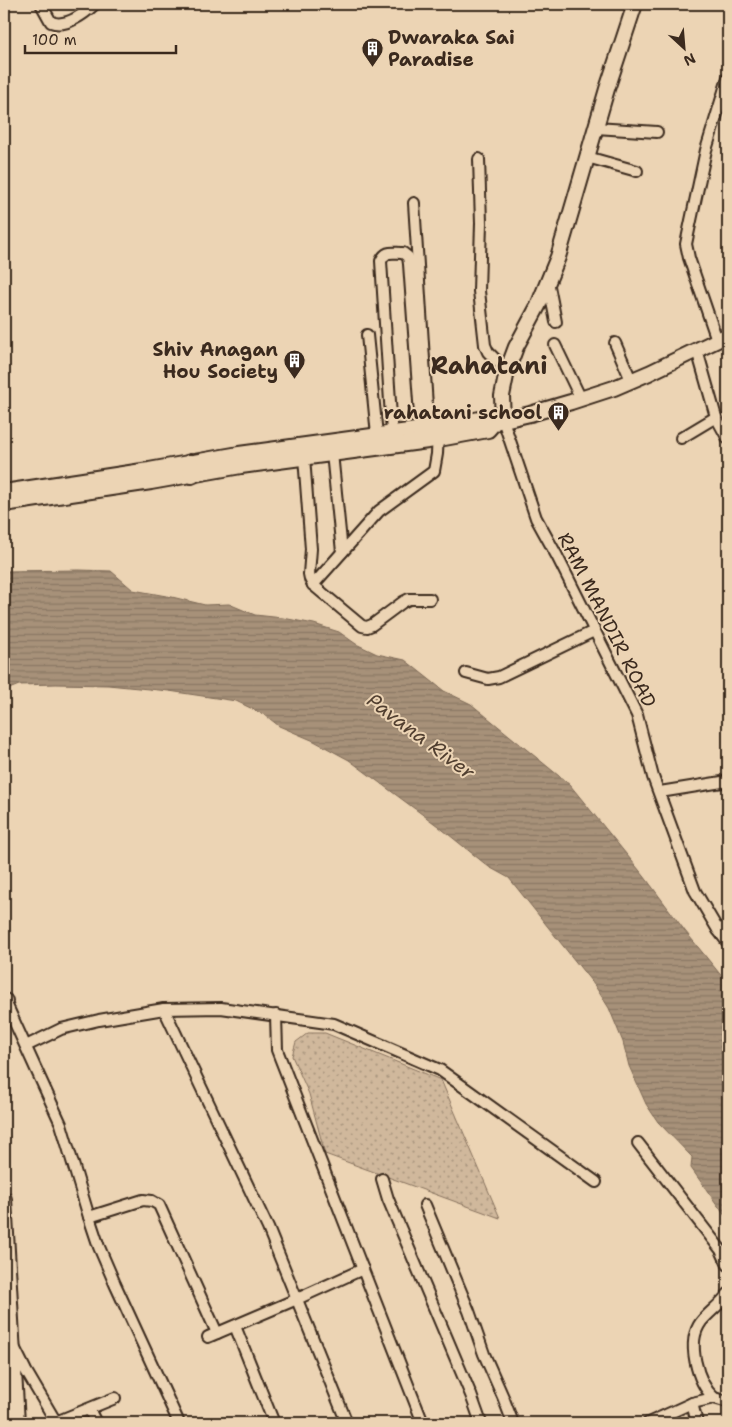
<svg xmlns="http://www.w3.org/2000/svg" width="732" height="1427" font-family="'Shantell Sans',sans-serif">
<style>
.park{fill:url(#park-dots);stroke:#86715d}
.water{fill:url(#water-rules);stroke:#7c6855}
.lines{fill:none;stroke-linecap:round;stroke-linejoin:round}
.street-casing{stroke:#3b2a1e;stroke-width:14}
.secondary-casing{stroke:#3b2a1e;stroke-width:18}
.primary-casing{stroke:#3b2a1e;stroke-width:20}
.street{stroke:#ecd4b4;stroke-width:10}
.secondary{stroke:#ecd4b4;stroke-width:14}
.primary{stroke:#ecd4b4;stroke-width:16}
.labels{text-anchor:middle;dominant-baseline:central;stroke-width:4;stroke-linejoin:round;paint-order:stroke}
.poi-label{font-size:19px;font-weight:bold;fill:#3b2a1e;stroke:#ecd4b4;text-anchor:end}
.street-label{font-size:19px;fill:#3b2a1e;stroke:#ecd4b4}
.water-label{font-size:20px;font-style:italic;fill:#513f30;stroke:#ecd4b4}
.district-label{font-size:24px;font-weight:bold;fill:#3b2a1e;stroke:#ecd4b4}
</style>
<defs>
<pattern id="park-dots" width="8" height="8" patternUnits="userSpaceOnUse" patternTransform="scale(1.25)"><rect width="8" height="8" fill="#d0b89c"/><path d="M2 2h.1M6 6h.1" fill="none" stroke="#aa967f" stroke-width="1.8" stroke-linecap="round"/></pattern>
<pattern id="water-rules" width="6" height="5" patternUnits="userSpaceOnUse" patternTransform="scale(1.25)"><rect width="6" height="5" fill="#a79179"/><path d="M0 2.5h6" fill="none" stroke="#897763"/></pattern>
</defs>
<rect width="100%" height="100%" fill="#ecd4b4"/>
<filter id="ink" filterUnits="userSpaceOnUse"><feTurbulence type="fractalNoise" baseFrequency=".02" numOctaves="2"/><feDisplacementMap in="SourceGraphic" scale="10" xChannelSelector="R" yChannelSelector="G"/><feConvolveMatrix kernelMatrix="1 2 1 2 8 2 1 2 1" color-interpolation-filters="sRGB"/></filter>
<g filter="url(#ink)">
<polygon class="park" points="308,1033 325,1033 441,1080 500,1218 325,1154 309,1094 292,1056 296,1042"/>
<polygon class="water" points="79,570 111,571 133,590 172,597 205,605 229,604 255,615 283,618 314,624 339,632 356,644 377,654 405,660 444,691 471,704 570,785 644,876 685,931 728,984 728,1220 691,1168 692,1157 658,1122 646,1104 629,1066 623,1042 609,1008 595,986 509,878 489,867 438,826 349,760 314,741 279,726 265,715 236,701 169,691 108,685 56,684 19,685 4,691 4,571"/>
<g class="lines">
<defs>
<g id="street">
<path d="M41,4L51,22C66,28 84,14 95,4"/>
<polyline points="596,128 657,132"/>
<polyline points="587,157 637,171"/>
<polyline points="479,159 481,223 479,291 485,345 488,352 507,371"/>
<polyline points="414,203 428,422"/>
<polyline points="548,281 556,322"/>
<polyline points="367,335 377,435"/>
<polyline points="717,340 689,258 686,244 706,150 728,78"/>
<polyline points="615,343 631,380"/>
<polyline points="555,345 581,399"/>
<polyline points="697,350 716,417 728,439"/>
<polyline points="503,420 536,518 557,556 637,715 653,777 695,891 718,930 728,943"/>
<path d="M392,433L381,261C386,250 392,253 403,253L408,257L409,264L421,429"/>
<polyline points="681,438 716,417"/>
<polyline points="332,453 342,552"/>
<polyline points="304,457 311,549 309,574 310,579 313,585"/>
<polyline points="430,599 409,599 403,602 372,625 367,627 362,626 313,585 379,511 434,471 437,454 438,433"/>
<polyline points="466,673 488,679 499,677 594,631"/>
<polyline points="660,792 728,781"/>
<polyline points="718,930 728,926"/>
<polyline points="4,999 61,1124 89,1217 99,1247 115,1284 179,1423"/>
<polyline points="164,1009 268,1228 347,1423"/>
<polyline points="276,1015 277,1050 423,1423"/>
<polyline points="26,1046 61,1029 99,1020 164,1009 221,1008 334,1024 440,1070 596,1182"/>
<polyline points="638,1143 721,1250 728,1265"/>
<polyline points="382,1179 388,1199 471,1395 481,1423"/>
<polyline points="425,1205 469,1311 484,1354 503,1397 513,1423"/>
<polyline points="89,1217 143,1200 152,1201 159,1205 217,1333"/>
<polyline points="235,1326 274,1423"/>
<polyline points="208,1337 297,1299 363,1269"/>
<polyline points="4,1346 13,1345 26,1371 56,1422"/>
<path d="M714,1398C697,1382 686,1342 701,1322C709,1312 720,1305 728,1294"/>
<polyline points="692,1403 697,1423"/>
<polyline points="89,1409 96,1423"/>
<polyline points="57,1423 56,1422 115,1398"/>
<polyline points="648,1423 692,1403 714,1398 728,1402"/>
</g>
<g id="secondary">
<polyline points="503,420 502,396 507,371 516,347 538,306 558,257 607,89 635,4"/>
<polyline points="4,492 149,470 239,454 438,427 485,418 495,422"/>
<polyline points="4,504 151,482 241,466 428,441 488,430 495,422 530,414 571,402 614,388 649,373 728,335"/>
<polyline points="4,1001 5,1001"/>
<polyline points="4,1199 17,1423"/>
</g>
<polyline id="primary" points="190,463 192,475"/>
</defs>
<use href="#street" class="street-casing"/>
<use href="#secondary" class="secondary-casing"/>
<use href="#primary" class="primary-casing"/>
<use href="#street" class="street"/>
<use href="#secondary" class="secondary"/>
<use href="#primary" class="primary"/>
</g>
</g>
<defs>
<symbol id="building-pin" viewBox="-11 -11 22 30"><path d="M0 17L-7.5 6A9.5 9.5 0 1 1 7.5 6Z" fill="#3b2a1e" stroke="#ecd4b4"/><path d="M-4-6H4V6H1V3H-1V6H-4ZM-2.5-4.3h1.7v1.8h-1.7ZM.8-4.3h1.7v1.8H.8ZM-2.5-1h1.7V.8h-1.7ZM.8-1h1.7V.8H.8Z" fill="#fff"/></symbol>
</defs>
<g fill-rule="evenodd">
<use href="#building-pin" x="360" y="36" width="25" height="34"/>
<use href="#building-pin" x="282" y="348" width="25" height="34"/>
<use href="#building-pin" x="546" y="400" width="25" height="34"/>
</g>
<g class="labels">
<g class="poi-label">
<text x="388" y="37" text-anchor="start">Dwaraka Sai<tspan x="388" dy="22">Paradise</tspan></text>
<text x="278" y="349">Shiv Anagan<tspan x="278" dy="22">Hou Society</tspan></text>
<text x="542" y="412">rahatani school</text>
</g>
<g class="street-label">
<text transform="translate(607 620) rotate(63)">RAM MANDIR ROAD</text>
</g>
<g class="water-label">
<text transform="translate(421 736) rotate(37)">Pavana River</text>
</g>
<g class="district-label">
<text x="489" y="366">Rahatani</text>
</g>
</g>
<rect width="732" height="1427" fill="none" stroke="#ecd4b4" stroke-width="20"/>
<rect x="10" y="10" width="712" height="1407" fill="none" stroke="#3b2a1e" stroke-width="2" filter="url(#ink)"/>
<g transform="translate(684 48) rotate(154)" stroke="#ecd4b4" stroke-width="4" paint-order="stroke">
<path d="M0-4L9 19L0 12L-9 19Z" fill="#3b2a1e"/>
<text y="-8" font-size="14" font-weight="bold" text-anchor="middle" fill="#3b2a1e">N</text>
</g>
<path d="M25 45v8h151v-8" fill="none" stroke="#3b2a1e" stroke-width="2.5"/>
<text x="32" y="45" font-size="15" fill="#3b2a1e" stroke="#ecd4b4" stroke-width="4" paint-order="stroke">100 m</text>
</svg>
